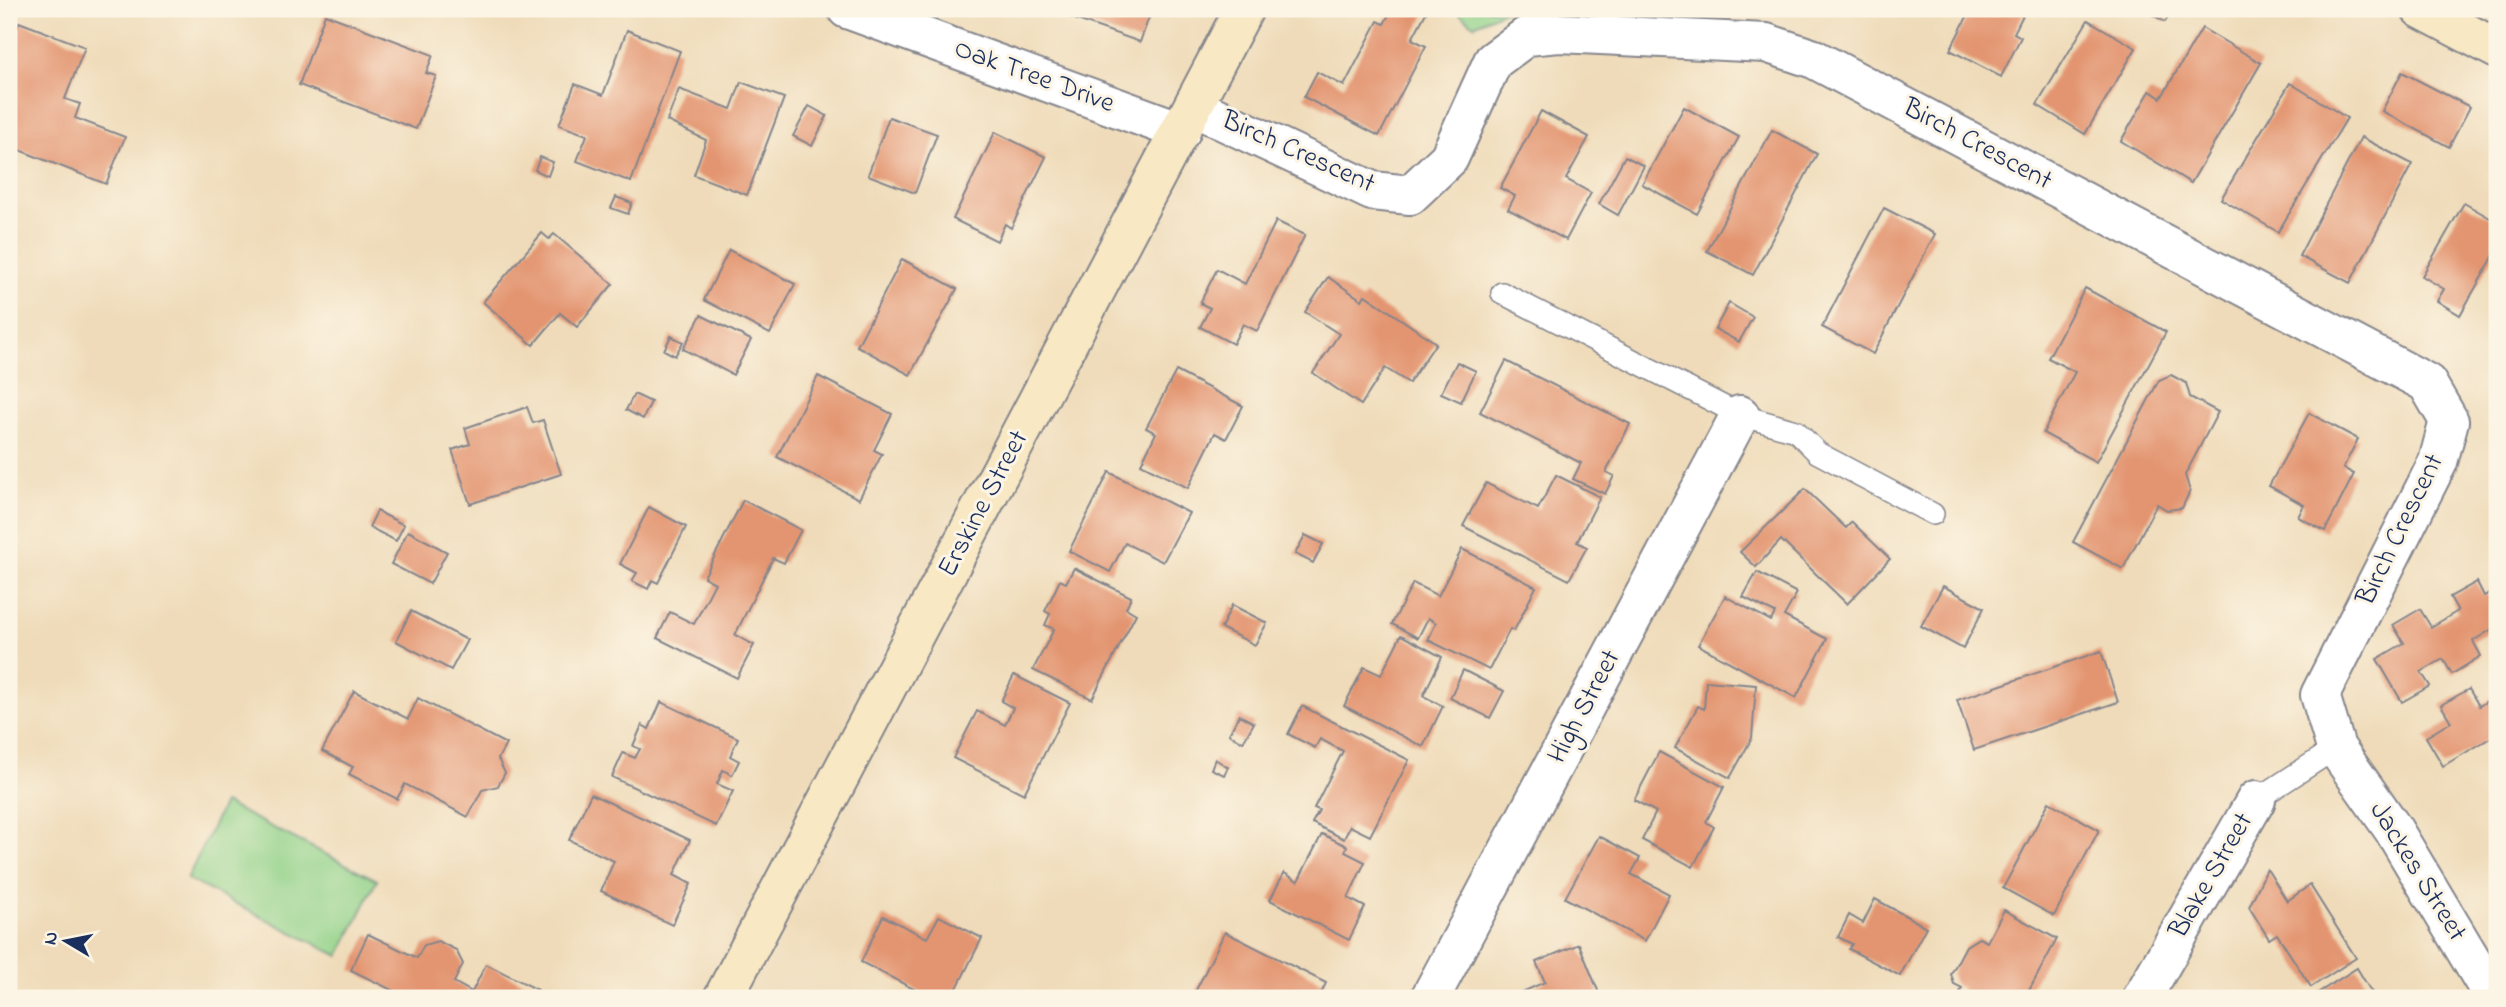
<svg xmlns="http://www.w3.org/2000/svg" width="2506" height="1007" font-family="'Indie Flower',sans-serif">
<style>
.green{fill:#92d289;stroke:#568074;stroke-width:2}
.building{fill:#e39571}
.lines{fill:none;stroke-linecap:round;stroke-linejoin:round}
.lane-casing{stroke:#85858c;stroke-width:24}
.street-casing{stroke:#85858c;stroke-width:42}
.secondary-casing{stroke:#85858c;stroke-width:42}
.lane{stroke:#fff;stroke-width:21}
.street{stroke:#fff;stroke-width:38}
.secondary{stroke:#f8e8c3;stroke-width:38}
.labels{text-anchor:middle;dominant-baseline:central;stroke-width:6;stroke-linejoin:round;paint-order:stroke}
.street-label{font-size:28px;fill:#1b2f5e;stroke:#fcf5e5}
</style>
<rect width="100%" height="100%" fill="#fcf5e5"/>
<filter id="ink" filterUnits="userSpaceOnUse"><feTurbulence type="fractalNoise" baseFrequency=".0143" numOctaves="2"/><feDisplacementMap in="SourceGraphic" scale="14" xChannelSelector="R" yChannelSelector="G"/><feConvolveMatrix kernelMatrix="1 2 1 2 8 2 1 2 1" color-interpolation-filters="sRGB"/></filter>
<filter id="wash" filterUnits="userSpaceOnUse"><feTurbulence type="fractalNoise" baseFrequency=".00686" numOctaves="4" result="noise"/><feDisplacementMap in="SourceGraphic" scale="28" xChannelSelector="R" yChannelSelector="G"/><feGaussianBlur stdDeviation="1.57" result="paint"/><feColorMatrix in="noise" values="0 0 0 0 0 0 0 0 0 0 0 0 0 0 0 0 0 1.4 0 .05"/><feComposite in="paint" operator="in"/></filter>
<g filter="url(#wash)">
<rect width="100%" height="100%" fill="#efdbb9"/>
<g class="green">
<polygon points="1454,9 1508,9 1474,25"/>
<polygon points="224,803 377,880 339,956 187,879"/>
</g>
<g id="blocks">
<g class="building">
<polygon points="1066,9 1152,9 1140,42 1063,15"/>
<polygon points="1392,9 1428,9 1412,39 1426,46 1379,136 1304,97 1317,72 1344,86 1378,21 1384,24"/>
<polygon points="1971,9 2026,9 2014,33 2021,37 2001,77 1950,50"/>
<polygon points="2143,9 2173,9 2165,22"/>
<polygon points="325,14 433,55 426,73 436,76 416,129 299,85"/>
<polygon points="2088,20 2136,48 2085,134 2037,105"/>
<polygon points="19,22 85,47 65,99 80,104 75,118 125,137 106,184 9,146 9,50"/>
<polygon points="2202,28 2261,63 2191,183 2121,141 2150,91 2161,98"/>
<polygon points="627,30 680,51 631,182 577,161 587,135 559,125 575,84 603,95"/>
<polygon points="2402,72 2470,107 2449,147 2382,111"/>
<polygon points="741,82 784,98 747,195 694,175 706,140 667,121 679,89 731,109"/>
<polygon points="2290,83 2347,118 2278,232 2221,199"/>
<polygon points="809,106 827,116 812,146 793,136"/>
<polygon points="1684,107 1739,137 1697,214 1642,184"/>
<polygon points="1541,111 1589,137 1566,179 1591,193 1566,240 1508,209 1515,196 1500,188"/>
<polygon points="889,117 937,134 915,193 868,175"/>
<polygon points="1772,130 1817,154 1753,275 1707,251"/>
<polygon points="995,132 1046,157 1011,228 1005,224 997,241 953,219"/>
<polygon points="2361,137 2412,164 2350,283 2299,256"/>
<polygon points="1625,156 1644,166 1618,215 1599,204"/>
<polygon points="540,157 553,162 548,176 535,170"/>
<polygon points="616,197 632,203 628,214 611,208"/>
<polygon points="2464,203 2497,222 2497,250 2460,315 2437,301 2444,289 2422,276"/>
<polygon points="1884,208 1935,234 1873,354 1822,327"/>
<polygon points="1276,221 1305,235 1257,331 1243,324 1233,344 1200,327 1210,308 1200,303 1217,269 1245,284"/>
<polygon points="542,233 549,239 554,234 613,284 577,327 560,313 533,345 483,302"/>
<polygon points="729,250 795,284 770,334 704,300"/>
<polygon points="902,259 957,289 910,375 857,346"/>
<polygon points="1328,277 1362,300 1365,295 1436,343 1409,383 1385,368 1361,405 1313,373 1339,334 1305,312"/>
<polygon points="2085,288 2166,332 2096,462 2043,433 2075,372 2048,358"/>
<polygon points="1729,303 1753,317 1739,342 1715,329"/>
<polygon points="701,315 751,340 733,375 683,349"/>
<polygon points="671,336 683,342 675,356 664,350"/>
<polygon points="1506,361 1630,424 1606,472 1614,476 1605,494 1573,479 1581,463 1480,412"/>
<polygon points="1457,362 1476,371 1461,402 1441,393"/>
<polygon points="1176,371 1243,406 1226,439 1215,433 1188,488 1141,464 1156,433 1146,428"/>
<polygon points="2171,375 2186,383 2190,397 2218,412 2185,475 2190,491 2182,508 2167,510 2157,504 2123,569 2073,542 2159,380"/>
<polygon points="818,376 892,414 874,450 882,454 859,499 777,457"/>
<polygon points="634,394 651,402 643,419 626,410"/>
<polygon points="527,407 533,423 543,420 561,474 470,504 452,450 470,444 465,428"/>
<polygon points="2309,413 2358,439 2343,468 2354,474 2325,531 2298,517 2304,505 2269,486"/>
<polygon points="1109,472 1189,513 1163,562 1125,543 1110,572 1069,551"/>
<polygon points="1556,475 1600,497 1577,542 1587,547 1569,580 1463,526 1486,483 1538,509"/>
<polygon points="1805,489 1846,528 1852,522 1890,559 1847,604 1781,540 1756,567 1740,552"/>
<polygon points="743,500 801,530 784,563 773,558 735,635 754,645 737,678 657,638 670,612 694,624 715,583 704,577"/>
<polygon points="649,507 686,527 658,583 652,580 648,589 632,581 637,573 620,564"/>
<polygon points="377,511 404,525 396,541 369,527"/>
<polygon points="408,531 447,552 430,584 391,564"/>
<polygon points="1305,535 1323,544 1313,563 1295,554"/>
<polygon points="1462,549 1536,587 1514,631 1510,629 1489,670 1428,640 1436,623 1428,618 1418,638 1392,624 1413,583 1438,596"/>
<polygon points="1074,568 1131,597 1126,608 1136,614 1092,699 1033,670 1054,629 1045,625 1050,614 1045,611 1060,580 1066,583"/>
<polygon points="1757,572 1797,593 1784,616 1827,639 1796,698 1698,645 1725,596 1771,621 1775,613 1743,597"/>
<polygon points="2477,582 2484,596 2497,588 2497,626 2473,641 2481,656 2452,674 2443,659 2421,672 2430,686 2402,702 2377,659 2404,643 2393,625 2420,609 2431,627 2458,611 2450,597"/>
<polygon points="1943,586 1984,608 1963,649 1921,626"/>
<polygon points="1232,605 1267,623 1255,645 1221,628"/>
<polygon points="411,611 467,640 451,670 396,641"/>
<polygon points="1401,635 1442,657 1423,696 1443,706 1423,747 1344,706 1364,667 1381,675"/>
<polygon points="2101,651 2118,702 1974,750 1957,700"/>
<polygon points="1463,670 1504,691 1490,718 1450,698"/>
<polygon points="1014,675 1070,703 1024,794 953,758 977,711 1005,725 1013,708 1001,701"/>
<polygon points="1706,681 1756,685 1752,738 1730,778 1675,748 1698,706 1704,709"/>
<polygon points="2469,689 2479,706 2497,695 2497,734 2443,766 2426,737 2451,722 2441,705"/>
<polygon points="354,691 408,719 418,698 506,744 498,759 505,773 498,786 482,790 468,817 405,784 397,799 349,774 353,767 322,751"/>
<polygon points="661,702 738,738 730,756 739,761 732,775 723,770 717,784 733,791 716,826 612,777 623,753 635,758 640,749 633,746 642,725 649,729"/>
<polygon points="1302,706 1409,760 1370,836 1350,826 1344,839 1312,823 1319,810 1314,808 1343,751 1320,739 1315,748 1288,734"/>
<polygon points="1239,715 1254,723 1243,742 1229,734"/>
<polygon points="1659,752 1724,787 1706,822 1714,827 1693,867 1642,840 1656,812 1634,800"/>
<polygon points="1215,759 1228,767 1224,775 1211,769"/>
<polygon points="591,794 690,840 674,875 691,884 672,925 601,891 614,861 569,840"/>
<polygon points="2049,802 2099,830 2054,916 2003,888"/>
<polygon points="1322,834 1347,846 1345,852 1365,862 1348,898 1365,907 1349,940 1270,900 1284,873 1298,881"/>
<polygon points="1599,836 1640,858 1631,874 1669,894 1645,941 1565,898"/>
<polygon points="2267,869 2287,901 2310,885 2356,958 2311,987 2277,934 2269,939 2249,907"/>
<polygon points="1875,899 1926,927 1900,976 1849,949 1852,944 1838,937 1849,915 1863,923"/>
<polygon points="2004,910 2057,939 2025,998 1972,998 1960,992 1962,988 1954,984 1951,974 1966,946 1979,938 1987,942"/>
<polygon points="883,916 927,938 939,916 982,938 952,998 931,998 861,962"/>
<polygon points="1225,932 1326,983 1319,998 1192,998"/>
<polygon points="368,934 417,958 424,945 438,941 456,950 463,964 454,982 472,992 486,964 538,990 534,998 408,998 351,970"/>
<polygon points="1579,944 1601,998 1522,998 1520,993 1545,982 1536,962"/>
<polygon points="2357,968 2375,998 2310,998"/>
</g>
</g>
</g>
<g filter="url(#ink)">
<use href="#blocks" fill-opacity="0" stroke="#85858c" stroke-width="2"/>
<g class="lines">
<defs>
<g id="lane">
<polyline points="1502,293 1740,415 1796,431 1818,453 1933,514"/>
<polyline points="2256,800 2336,748"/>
</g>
<g id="street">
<polyline points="847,9 1181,131"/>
<polyline points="1194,107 1372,191 1410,195 1449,158 1493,61 1527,36 1559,33 1766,43 1814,59 2427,383 2449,421 2438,462 2320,695 2336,748 2393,829 2494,998"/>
<polyline points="1430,998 1740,415"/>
<polyline points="2142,998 2256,800"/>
</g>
<g id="secondary">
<polyline points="2421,9 2497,49"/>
<polyline points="723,998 1244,9"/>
</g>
</defs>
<use href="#lane" class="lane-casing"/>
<use href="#street" class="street-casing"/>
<use href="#secondary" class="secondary-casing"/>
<use href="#lane" class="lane"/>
<use href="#street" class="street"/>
<use href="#secondary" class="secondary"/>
</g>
</g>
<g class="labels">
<g class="street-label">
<text transform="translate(1034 77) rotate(20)">Oak Tree Drive</text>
<text transform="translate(1977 145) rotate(28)">Birch Crescent</text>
<text transform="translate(1298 153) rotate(24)">Birch Crescent</text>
<text transform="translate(984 504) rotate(-62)">Erskine Street</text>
<text transform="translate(2401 530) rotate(-64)">Birch Crescent</text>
<text transform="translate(1585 707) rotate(-62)">High Street</text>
<text transform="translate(2417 872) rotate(58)">Jackes Street</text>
<text transform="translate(2212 876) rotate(-60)">Blake Street</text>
</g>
</g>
<rect width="2506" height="1007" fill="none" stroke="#fcf5e5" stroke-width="35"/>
<g transform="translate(66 941) rotate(280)" stroke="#fcf5e5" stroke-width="5" paint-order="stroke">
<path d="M0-5L12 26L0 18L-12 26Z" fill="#1b2f5e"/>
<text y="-10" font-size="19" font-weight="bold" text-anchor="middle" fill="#1b2f5e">N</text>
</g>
</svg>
